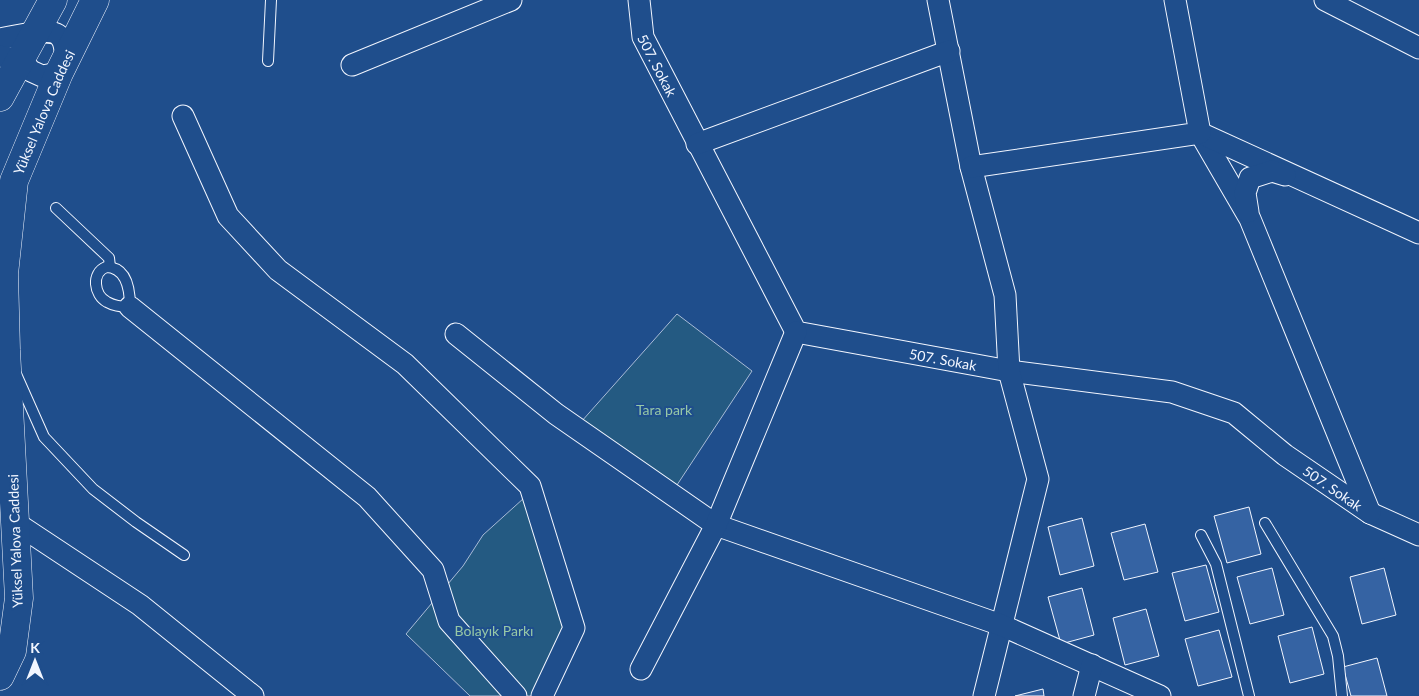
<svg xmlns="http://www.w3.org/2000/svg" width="1419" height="696" font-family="Lato,sans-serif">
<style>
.green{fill:#245a82;stroke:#a8bbd7}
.building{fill:#3563a3;stroke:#f2f6ff}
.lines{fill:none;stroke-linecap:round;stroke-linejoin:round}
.service-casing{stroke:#f2f6ff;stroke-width:12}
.minor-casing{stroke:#f2f6ff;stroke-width:23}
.secondary-casing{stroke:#f2f6ff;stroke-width:29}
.service{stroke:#1f4e8c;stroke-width:10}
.minor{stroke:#1f4e8c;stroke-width:21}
.secondary{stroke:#1f4e8c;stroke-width:28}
.labels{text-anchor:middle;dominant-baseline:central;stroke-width:4;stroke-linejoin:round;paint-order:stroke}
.street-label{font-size:14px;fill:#f2f6ff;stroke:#1f4e8c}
.park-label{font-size:14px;fill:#97c8a6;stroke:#1f4e8c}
</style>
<rect width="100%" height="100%" fill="#1f4e8c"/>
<g class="green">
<polygon points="677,314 752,371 675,488 581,422"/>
<polygon points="524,498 567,629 533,696 470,696 406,634 463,566 483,535"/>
</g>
<g class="building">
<polygon points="1249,507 1261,554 1227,563 1214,516"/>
<polygon points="1082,518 1094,566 1060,575 1048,527"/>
<polygon points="1145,524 1158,572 1124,580 1111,533"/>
<polygon points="1206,565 1219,612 1185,621 1172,573"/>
<polygon points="1272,568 1284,615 1250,624 1237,577"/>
<polygon points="1384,568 1396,615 1362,624 1350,577"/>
<polygon points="1082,588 1094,635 1061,644 1048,597"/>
<polygon points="1146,609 1159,656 1125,665 1113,618"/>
<polygon points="1312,627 1324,674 1290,683 1278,636"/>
<polygon points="1219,630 1232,677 1198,686 1185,639"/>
<polygon points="1377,658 1387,696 1351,696 1343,667"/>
<polygon points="1043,689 1044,696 1015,696"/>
</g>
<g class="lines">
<defs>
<g id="service">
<polyline points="268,61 271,0"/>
<polyline points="56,208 109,258 110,267"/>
<path d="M106,267C127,267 130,290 130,307C122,307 114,306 107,302C94,295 91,273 106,267Z"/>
<polyline points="16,374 44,437 93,489 136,522 184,555"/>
<polyline points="1265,523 1333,636 1338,656 1342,696"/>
<polyline points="1201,535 1216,564 1249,696"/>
</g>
<g id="minor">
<path id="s1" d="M639,0L643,37L796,332L1009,371L1172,392L1234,413L1285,455L1370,513L1419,535"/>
<polyline points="938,0 971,167 1005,295 1009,371 1038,479 984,696"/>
<polyline points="1325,0 1419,48"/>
<path d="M0,39C14,37 53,25 61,38C65,43 65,52 66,58"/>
<polyline points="0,56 21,60 31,71 42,76 59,73"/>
<polyline points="352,65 511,0"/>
<polyline points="183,116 228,216 278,270 405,364 530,486 574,628 542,696"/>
<polyline points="1200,133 1250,219 1370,513"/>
<polyline points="1200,133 1419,233"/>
<polyline points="697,144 949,51"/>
<polyline points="971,167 1200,133 1175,0"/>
<polyline points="1248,212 1245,193 1250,178 1272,171 1285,175"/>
<polyline points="130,307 367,497 433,570 449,621 516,696"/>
<polyline points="456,334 556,414 716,525 1001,625 1160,696"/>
<polyline points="16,523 140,605 253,696"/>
<polyline points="641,669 716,525 796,332"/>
<polyline points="1084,696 1092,665"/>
</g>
<g id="secondary">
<polyline points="0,97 53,0"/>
<path id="s2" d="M0,676L12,651L19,598L6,350L4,274L14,181L59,73L95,0"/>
</g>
</defs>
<use href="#service" class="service-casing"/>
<use href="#minor" class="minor-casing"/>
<use href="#secondary" class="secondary-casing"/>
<use href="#service" class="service"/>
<use href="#minor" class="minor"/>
<use href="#secondary" class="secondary"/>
</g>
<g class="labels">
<g class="street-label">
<text stroke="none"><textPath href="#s1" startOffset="69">507. Sokak</textPath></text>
<text stroke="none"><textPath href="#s2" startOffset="574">Yüksel Yalova Caddesi</textPath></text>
<text stroke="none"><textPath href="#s1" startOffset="519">507. Sokak</textPath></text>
<text stroke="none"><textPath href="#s1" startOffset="940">507. Sokak</textPath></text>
<text transform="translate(15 541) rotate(-92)">Yüksel Yalova Caddesi</text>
</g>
<g class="park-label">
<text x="664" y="409">Tara park</text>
<text x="494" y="630">Bolayık Parkı</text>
</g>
</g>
<g transform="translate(35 661)" stroke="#1f4e8c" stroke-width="4" paint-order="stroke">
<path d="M0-4L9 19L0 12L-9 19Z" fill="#f2f6ff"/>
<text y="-8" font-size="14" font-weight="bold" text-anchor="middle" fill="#f2f6ff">K</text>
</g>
</svg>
